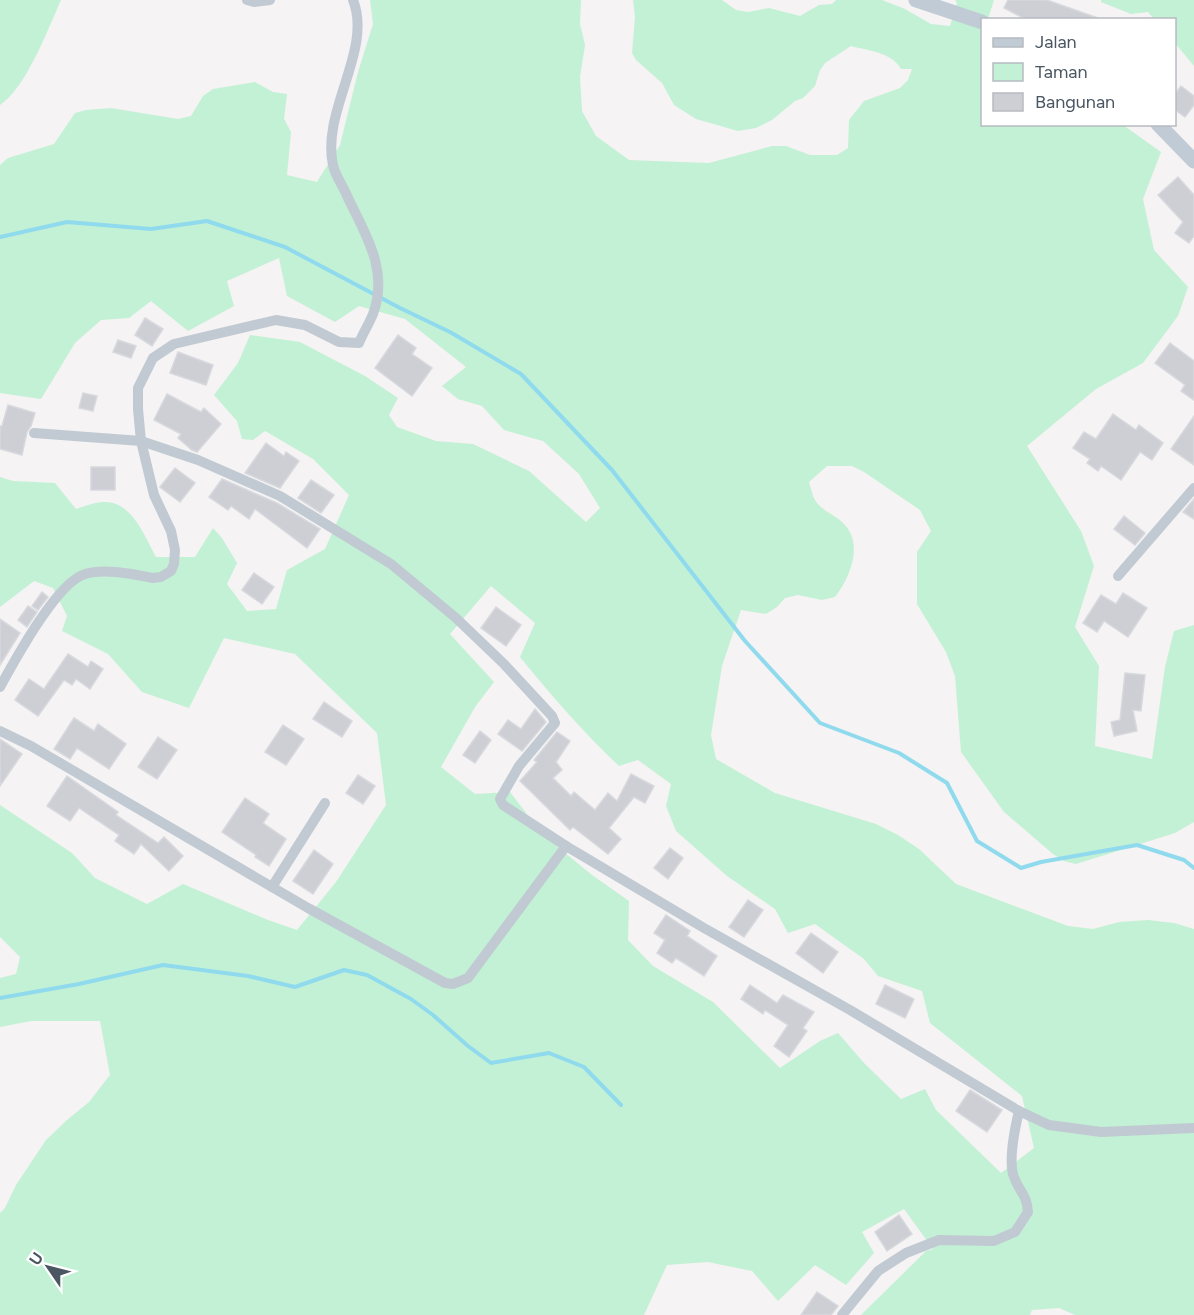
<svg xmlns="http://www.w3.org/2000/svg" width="1194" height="1315" font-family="Figtree,sans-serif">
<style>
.green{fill:#c3f1d5;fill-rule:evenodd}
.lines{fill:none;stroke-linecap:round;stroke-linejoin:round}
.stream{stroke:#90daee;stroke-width:4}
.building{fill:#cdcfd5;stroke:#d7d9de;stroke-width:1.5}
.street{stroke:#c1cad2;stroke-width:10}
.secondary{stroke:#c1cbd6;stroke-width:15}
</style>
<rect width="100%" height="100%" fill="#f5f3f3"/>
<g class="green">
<path d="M0,0H61C48,29 26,88 0,105Z"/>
<path d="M370,0H581L580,24L585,45L580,77L582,111L596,136L629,160L709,163L772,146H786L810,155H837L848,148L849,120L864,101L900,88L908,80L912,69H901C891,52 870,51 851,46L825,63L820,70L815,86L803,98L795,101L772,120L756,128L738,131L696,119L674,105L662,83L636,60L632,53L635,17L633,0H722L736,10L748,12L769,8L800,16L819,5L832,4L836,0H882L905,9L931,24L950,26L957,3L955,0H994L988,19L982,20V124L1123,125L1161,152L1143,199L1154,250L1188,287L1178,316L1143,363L1096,389L1027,446L1081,531L1094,566L1075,627L1099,666L1095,746L1152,759L1165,667L1174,631L1194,625V822L1175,833L1076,864L1064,861L1053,854L1004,812L961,752L955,676L946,652L917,604V552L931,531L920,510L864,472L852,466H827L809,482C811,488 812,495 815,500C820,510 836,515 844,524C864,544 850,578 835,597L822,600L798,595L785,598L777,607L766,614L741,610L722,666L711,735L716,759L775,793L876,824L898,835L919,849L956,884L1068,926L1093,929L1119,922L1148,920L1174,923L1194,929V1315H1075L1059,1308L1032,1310L1030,1315H861L926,1251L933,1249L904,1209L862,1232L874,1253L846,1285L815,1265L778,1301L752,1271L708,1262L667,1265L644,1315H0V1213L5,1208L16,1185L46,1140L67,1120L89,1102L110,1075L100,1021H31L0,1027V978L16,974L20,957L0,937V805L72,853L95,878L147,904L183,884L268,920L297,930L336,882L386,805L377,733L295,654L224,638L189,708L142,692L108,654L62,631L67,616L53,588L34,581L0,607V477L13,481L55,483L76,509C85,506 95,502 104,502C132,501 145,537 156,557H195L213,528L222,538L237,563L227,584L247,611L276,609L287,570L325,549L349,495L313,459L265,431L253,440L242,439L237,421L214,395L238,363L250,335L300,342L365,376L398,398L389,415L397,427L436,441L473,444L529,471L586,522L600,508L579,474L543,441L504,430L482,406L458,399L442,386L466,367L405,319L359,306L335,322L287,296L279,258L227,281L234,306L188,331L151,301L129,318L101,320L75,343L41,399L0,393V165L8,158L54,144L75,113L86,110L111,108L178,119L191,116L203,96L213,89L255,82L273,92L287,94L284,119L291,132L287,175L317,182L340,145L358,72L373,24ZM491,586L535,623L520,657C551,695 583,732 619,766L638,760L671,784L666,806L676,831L727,876L775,909L788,933L815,924L864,959L878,976L922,991L930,1023L1022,1096L1034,1148L1001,1173L936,1110L925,1089L901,1099L864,1063L838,1033L820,1041L780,1068L713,1002L653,966L628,940L629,901L592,875L542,834L510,792L475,794L441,767L475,707L494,682L450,634Z"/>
<polygon points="1101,0 1194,0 1194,66 1175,43 1174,20 1154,19 1148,12 1131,14 1101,2"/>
</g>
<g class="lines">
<g class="stream">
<polyline points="0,237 67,222 151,229 207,221 285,247 400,308 450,332 521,374 612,470 745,641 820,723 899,753 947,783 977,841 1021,868 1041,862 1137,845 1184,860 1194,868"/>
<polyline points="0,998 79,984 163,965 248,976 295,987 344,970 367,975 411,999 433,1015 468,1046 491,1063 549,1053 584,1067 621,1105"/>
</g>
</g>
<g class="building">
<polygon points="1008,0 1047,0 1098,18 1098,20 1027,20 1004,8"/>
<polygon points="1181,86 1194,96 1194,105 1185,117 1174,109 1174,95"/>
<polygon points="1178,177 1194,195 1194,236 1189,243 1175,233 1183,222 1158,195"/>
<polygon points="145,318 163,329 152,346 135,335"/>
<polygon points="398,335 416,348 412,354 432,368 412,396 375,368"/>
<polygon points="118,340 136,346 131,358 113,352"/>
<polygon points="1170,343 1194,361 1194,400 1181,391 1185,385 1155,363"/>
<polygon points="178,352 213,365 206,385 170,373"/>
<polygon points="83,393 97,396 93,411 79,408"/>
<polygon points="167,394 201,412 204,408 221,424 197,452 192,450 178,438 181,434 154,420"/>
<polygon points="8,405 35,413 31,426 27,432 22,455 0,449 0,426 2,426"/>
<polygon points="1113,414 1136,430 1139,425 1163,443 1152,460 1140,452 1121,480 1101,466 1098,471 1087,463 1090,459 1073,448 1084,432 1096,439"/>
<polygon points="1194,416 1194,465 1171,449"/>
<polygon points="266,443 284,456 286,452 299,461 280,488 245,473"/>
<rect x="91" y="467" width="24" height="23"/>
<polygon points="175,468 195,483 180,502 160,487"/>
<polygon points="222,479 277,503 320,529 307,548 255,509 249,519 231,506 228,510 209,497"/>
<polygon points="311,480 334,495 321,513 298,498"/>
<polygon points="1194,499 1194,519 1183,512"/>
<polygon points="1124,516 1145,533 1135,545 1114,529"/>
<polygon points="254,573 274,587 262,604 242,590"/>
<polygon points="42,592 48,597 38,610 32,606"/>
<polygon points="1123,593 1147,608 1128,637 1104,621 1097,632 1083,623 1101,595 1116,604"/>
<polygon points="28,606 37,612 27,627 18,620"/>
<polygon points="496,607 521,625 506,646 481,628"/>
<polygon points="0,619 20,633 0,665"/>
<polygon points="68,654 88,667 91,661 103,669 90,689 76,679 72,685 64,680 38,716 15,700 29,679 44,689"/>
<polygon points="1125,673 1145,675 1141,711 1133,710 1137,731 1114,736 1111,722 1120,720"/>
<polygon points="324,702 352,721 342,737 313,719"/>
<polygon points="535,709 546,722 522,751 498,734 508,720 521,729"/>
<polygon points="74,718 94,731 98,724 126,744 109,769 77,748 70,759 54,749"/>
<polygon points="283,725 304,739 286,765 265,752"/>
<polygon points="480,731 491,740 475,763 463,755"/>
<polygon points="557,732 570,741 556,762 562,770 553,778 571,796 574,792 595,810 608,793 617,801 631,774 654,786 645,803 634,797 609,828 621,839 608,854 573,827 570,830 520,781 537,762 534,760"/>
<polygon points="158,737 177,750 157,779 138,767"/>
<polygon points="0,739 22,754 0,786"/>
<polygon points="358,775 375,786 363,804 346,793"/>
<polygon points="67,776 118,812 116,815 158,843 164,837 183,856 169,871 141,844 134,854 115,841 119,835 79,808 70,821 47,806"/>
<polygon points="245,798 269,814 263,823 286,839 269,866 255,857 256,855 222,832"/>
<polygon points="670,848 683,858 668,879 654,868"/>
<polygon points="314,850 333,864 313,894 293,881"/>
<polygon points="748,900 763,910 744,937 729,927"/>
<polygon points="666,915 690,931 687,936 717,956 704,976 676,958 672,963 657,953 665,940 654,933"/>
<polygon points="811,933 838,952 823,973 796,953"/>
<polygon points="750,985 777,1003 783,995 814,1012 803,1028 807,1031 789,1057 774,1046 788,1025 765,1010 763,1014 741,999"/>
<polygon points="885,985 914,999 905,1018 876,1004"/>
<polygon points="970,1090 1002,1110 987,1132 956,1111"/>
<polygon points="899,1215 912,1234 887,1251 875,1232"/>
<polygon points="817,1292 838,1306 831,1315 801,1315"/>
</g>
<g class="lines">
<g class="street">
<polyline points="247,0 254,2 270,0"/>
<polyline points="34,433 141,441 198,460 280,496 391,564 456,618 504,664 552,716 555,723 519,766 500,799 503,805 566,846"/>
<polyline points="1118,576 1194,488"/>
<path d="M0,687C15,660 57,582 85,574C105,568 132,574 153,578L161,577L171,571L174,564L175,550L171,531L154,495L141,441L138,409V388L153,358L174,344L276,320L305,325L339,342L359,343C363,333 369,324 373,314C389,271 366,235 348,198C344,187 335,176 333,165C321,111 373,50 353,0"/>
<polyline points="0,731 31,746 308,908 445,983 453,984 468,978 566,846 704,928 850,1010 1019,1111 1049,1125 1101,1132 1194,1128"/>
<polyline points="272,887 325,803"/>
<path d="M842,1315L878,1271L906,1253L939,1240L994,1241L1015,1232L1028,1212C1027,1194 1019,1192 1014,1177C1008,1162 1015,1128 1019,1111"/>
</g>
<g class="secondary">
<polyline points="916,0 982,22"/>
<polyline points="1158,124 1194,161"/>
</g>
</g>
<rect x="981" y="18" width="195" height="108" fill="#ffffff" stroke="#b7bbc0" stroke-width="1.5"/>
<rect x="993" y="38" width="30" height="9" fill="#c1cbd6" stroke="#b7bbc0" stroke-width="1.5"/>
<text x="1035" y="48" font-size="18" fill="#4a5661">Jalan</text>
<rect x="993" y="63" width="30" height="18" fill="#c3f1d5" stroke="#b7bbc0" stroke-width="1.5"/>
<text x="1035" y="78" font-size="18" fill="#4a5661">Taman</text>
<rect x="993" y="93" width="30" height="18" fill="#cdcfd5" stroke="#b7bbc0" stroke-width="1.5"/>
<text x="1035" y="108" font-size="18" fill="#4a5661">Bangunan</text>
<g transform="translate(48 1267) rotate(305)" stroke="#ffffff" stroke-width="4.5" paint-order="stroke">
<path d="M0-4.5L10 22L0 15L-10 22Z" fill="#4a5661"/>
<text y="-9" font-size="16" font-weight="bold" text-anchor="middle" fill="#4a5661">U</text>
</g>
</svg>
